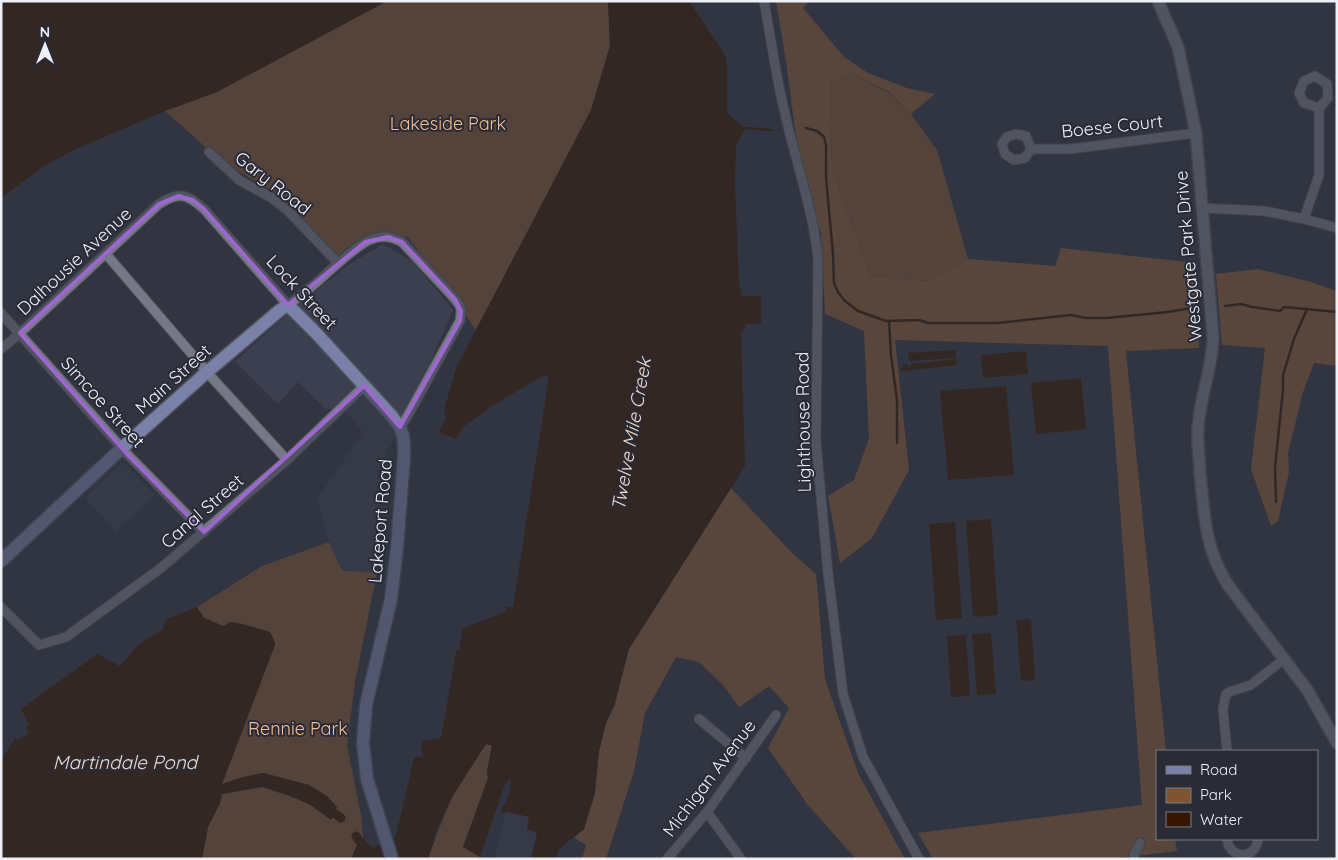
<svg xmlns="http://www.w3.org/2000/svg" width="1338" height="860" font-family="Quicksand,sans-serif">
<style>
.built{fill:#3b3f50}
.green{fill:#7e5433}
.forest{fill:#885b36}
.water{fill:#351700}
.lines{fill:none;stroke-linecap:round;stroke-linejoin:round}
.stream{stroke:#351700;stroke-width:2.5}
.canal{stroke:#351700;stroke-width:9}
.minor-casing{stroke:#51545d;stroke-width:11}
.tertiary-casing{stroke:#51545d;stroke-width:14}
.secondary-casing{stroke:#51545d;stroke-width:15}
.minor{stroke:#757886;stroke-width:9}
.tertiary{stroke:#757886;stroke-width:11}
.secondary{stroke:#7a81a8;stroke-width:12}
.marked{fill:none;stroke:#9e67d0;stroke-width:4;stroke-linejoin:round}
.labels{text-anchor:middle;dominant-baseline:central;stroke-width:4;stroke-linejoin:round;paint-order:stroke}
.park-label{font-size:18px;fill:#f6bd91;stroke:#292b37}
.street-label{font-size:18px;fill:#eff0f8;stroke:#292b37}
.water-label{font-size:19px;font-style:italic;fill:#f5d8c2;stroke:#292b37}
</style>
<rect width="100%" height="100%" fill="#323541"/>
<g class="built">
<polygon points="383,244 413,262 453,310 408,413 387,451 377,572 342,571 328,540 317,499 363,432 346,413 325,408 298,382 278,404 235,361 304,300 347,266"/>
<polygon points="123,462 155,495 116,532 85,498"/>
<polygon points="505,813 529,817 537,833 531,859 494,859"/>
</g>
<g class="green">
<path d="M387,1H608L610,46L591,110L476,330L408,237C401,236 393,233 385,233C366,231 351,246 337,256L275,193L221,161L165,111L217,92Z"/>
<polygon points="851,73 889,93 911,114 937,150 968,259 927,281 870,276 832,168 830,80"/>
<polygon points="329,542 342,571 377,572 355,682 347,745 361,815 363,838 356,847 351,859 202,859 208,827 220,803 222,794 262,787 287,795 309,804 331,819 309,785 263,773 243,777 221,785 275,645 273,638 270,632 242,624 231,622 223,626 204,618 197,607 262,566"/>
<polygon points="486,744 492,745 487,771 488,778 463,847 483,859 427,859 452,797"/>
</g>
<g class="forest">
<polygon points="776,1 809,1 803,8 844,57 868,73 907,88 935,94 911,114 889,92 851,73 830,81 832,168 870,276 927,281 968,259 1055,266 1061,248 1196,263 1199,348 1126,351 1166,751 1157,751 1157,839 1175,839 1177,851 1112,859 933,859 918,833 1142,805 1108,346 895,340 909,470 872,538 840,563 828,496 854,480 869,439 864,331 825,314 821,233 810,209 795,130 787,68"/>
<polygon points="1258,269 1311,282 1337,291 1337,366 1314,363 1303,392 1288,453 1289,472 1278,521 1271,526 1251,469 1265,348 1222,345 1216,274"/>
<polygon points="731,488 792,553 816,574 825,679 858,773 905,859 856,859 808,805 768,748 789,708 769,686 739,707 724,686 699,662 676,657 645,713 634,771 606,859 582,859 586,845 574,838 584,829 595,793 599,751 606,723 615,705 629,649"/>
</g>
<g class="water">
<polygon points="1,1 387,1 217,92 165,111 72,151 44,166 1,198"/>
<polygon points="608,1 689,1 727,58 727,113 745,128 736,146 735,183 739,283 742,296 761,296 761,324 746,324 745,327 741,333 745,466 629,649 614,705 606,723 599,751 595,793 584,829 559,849 556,859 531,859 537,833 527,829 529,817 506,811 505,813 500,812 502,806 504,806 511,787 509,786 511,783 510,779 505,784 480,857 463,847 488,778 487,771 492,746 486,744 452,797 434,836 435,839 428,859 351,859 356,847 363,838 373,848 396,836 414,758 423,756 421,741 441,738 456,651 459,650 463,628 505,612 506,607 513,607 549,376 543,376 492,406 462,428 456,439 439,432 446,418 444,409 457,366 591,110 610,46"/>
<polygon points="955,350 956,358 909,361 908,353"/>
<polygon points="1026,351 1028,374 983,378 981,355"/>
<polygon points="956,359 957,365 901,371 901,367 903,367 903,365 908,364 908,367 911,366 911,364"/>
<polygon points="1081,378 1086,429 1036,434 1031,383"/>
<polygon points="1006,386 1014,475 948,480 940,391"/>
<polygon points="991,519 998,615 973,617 966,521"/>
<polygon points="955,522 962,618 936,620 929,524"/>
<polygon points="197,607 204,618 223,626 231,622 242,624 270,632 273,638 275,645 222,784 243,777 263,773 309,785 327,796 337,807 331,820 309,804 287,795 262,787 222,794 220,803 208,827 202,859 1,859 1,760 16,737 17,740 29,734 26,727 29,725 21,709 97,654 120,666 138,645 163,629 165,620"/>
<polygon points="1031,619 1035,680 1021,681 1016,620"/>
<polygon points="991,633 996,694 977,695 972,634"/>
<polygon points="966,635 970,696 951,697 947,636"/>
</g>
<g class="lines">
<g class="stream">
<polyline points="745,128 772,130"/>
<polyline points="806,128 817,131 824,137 826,145 826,177 833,254 834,283 838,292 845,301 858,311 886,321 919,320 928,323 998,323 1071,315 1086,318 1106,318 1168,312 1198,307"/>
<polyline points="1225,306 1241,304 1252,307 1280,311 1284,307 1337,312"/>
<polyline points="889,321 891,355 897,400 897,443"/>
<polyline points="1276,502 1275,467 1283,390 1283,375 1294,339 1307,309"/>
</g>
<g class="canal">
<polyline points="334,813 341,818"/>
<polyline points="356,836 360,842"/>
</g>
<defs>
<g id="minor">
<path d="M764,1C771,39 776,77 785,114C796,163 813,209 818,259L816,442L828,573L843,694L863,757L919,859"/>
<polyline points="1031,149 1025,158 1014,160 1005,154 1002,144 1007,137 1016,134 1026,136 1031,149 1070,149 1196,133"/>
<polyline points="209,152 239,180 272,198 288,211 338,263"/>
<polyline points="1202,208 1264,211 1304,219 1337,228"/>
<polyline points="1304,219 1319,175 1319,108 1328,98 1327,84 1315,76 1304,81 1299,93 1304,103 1319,108"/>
<polyline points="106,254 214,380 287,460"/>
<polyline points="1,313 128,455 204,532"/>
<path d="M1,349L20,333L159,204C180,191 187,194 204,209L288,305C310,290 328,271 349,254C356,249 363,242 372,239C382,235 393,237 402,242L455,299L460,306L461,311L460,321L407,417L400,427"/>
<polyline points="1,607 39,645 66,637 161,568 287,460 364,386"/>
<polyline points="699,719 746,758"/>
<polyline points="1227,751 1223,709 1226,694 1232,691 1251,685 1284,659"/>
<polyline points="707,812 741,859"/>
<path d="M1227,839C1230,860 1256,860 1258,839"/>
<polyline points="667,859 707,812 776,715"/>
<polyline points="1134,859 1134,854 1140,843"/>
</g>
<path id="tertiary" d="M1158,1L1178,47L1196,133L1213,336C1213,364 1202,391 1199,419C1196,436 1199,454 1200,472C1204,514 1205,549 1228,585L1308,691L1337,743"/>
<polyline id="secondary" points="1,561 122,448 207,372 280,310 288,305 316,333 391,415 400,427 403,436 404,445 404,457 397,548 391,599 366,705 363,743 367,779 392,859"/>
</defs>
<use href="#minor" class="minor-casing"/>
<use href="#tertiary" class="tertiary-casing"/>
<use href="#secondary" class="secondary-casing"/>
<use href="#minor" class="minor"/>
<use href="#tertiary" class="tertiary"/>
<use href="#secondary" class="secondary"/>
</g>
<path d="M0 0H1338V860H0ZM178,196L193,200L204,209L288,305L365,242L388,237L402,242L455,299L461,311L460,321L400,427L364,386L204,532L128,455L20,333L159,204Z" fill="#323541" fill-opacity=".55" fill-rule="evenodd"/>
<path class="marked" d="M178,196L193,200L204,209L288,305L365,242L388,237L402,242L455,299L461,311L460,321L400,427L364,386L204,532L128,455L20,333L159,204Z"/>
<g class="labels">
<g class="park-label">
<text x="448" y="123">Lakeside Park</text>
<text x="298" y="728">Rennie Park</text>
</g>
<g class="street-label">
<text transform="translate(1112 126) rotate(-6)">Boese Court</text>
<text transform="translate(273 183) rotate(38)">Gary Road</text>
<text transform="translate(1188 256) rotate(-95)">Westgate Park Drive</text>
<text transform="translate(74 261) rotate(-43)">Dalhousie Avenue</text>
<text transform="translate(302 292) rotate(47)">Lock Street</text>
<text transform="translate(173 379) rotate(-42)">Main Street</text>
<text transform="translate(103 402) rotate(48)">Simcoe Street</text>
<text transform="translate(803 422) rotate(-91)">Lighthouse Road</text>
<text transform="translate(202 511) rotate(-41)">Canal Street</text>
<text transform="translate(380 521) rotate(-85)">Lakeport Road</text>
<text transform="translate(709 778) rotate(-53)">Michigan Avenue</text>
</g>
<g class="water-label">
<text transform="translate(631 434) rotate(-80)">Twelve Mile Creek</text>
<text x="125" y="762">Martindale Pond</text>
</g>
</g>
<rect width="1338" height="860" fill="none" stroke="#eff0f8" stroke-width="5"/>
<rect x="1156" y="750" width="162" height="90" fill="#292b37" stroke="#787a84"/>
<rect x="1166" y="766" width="25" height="8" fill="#7a81a8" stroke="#787a84"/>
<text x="1200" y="775" font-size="15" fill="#eff0f8">Road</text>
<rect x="1166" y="788" width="25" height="15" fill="#7e5433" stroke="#787a84"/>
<text x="1200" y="800" font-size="15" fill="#eff0f8">Park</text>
<rect x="1166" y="812" width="25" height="15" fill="#351700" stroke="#787a84"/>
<text x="1200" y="825" font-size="15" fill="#eff0f8">Water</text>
<g transform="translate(45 45)" stroke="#292b37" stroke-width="4" paint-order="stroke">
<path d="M0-4L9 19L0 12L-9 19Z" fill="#eff0f8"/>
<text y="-8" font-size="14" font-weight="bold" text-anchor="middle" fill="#eff0f8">N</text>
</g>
</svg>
